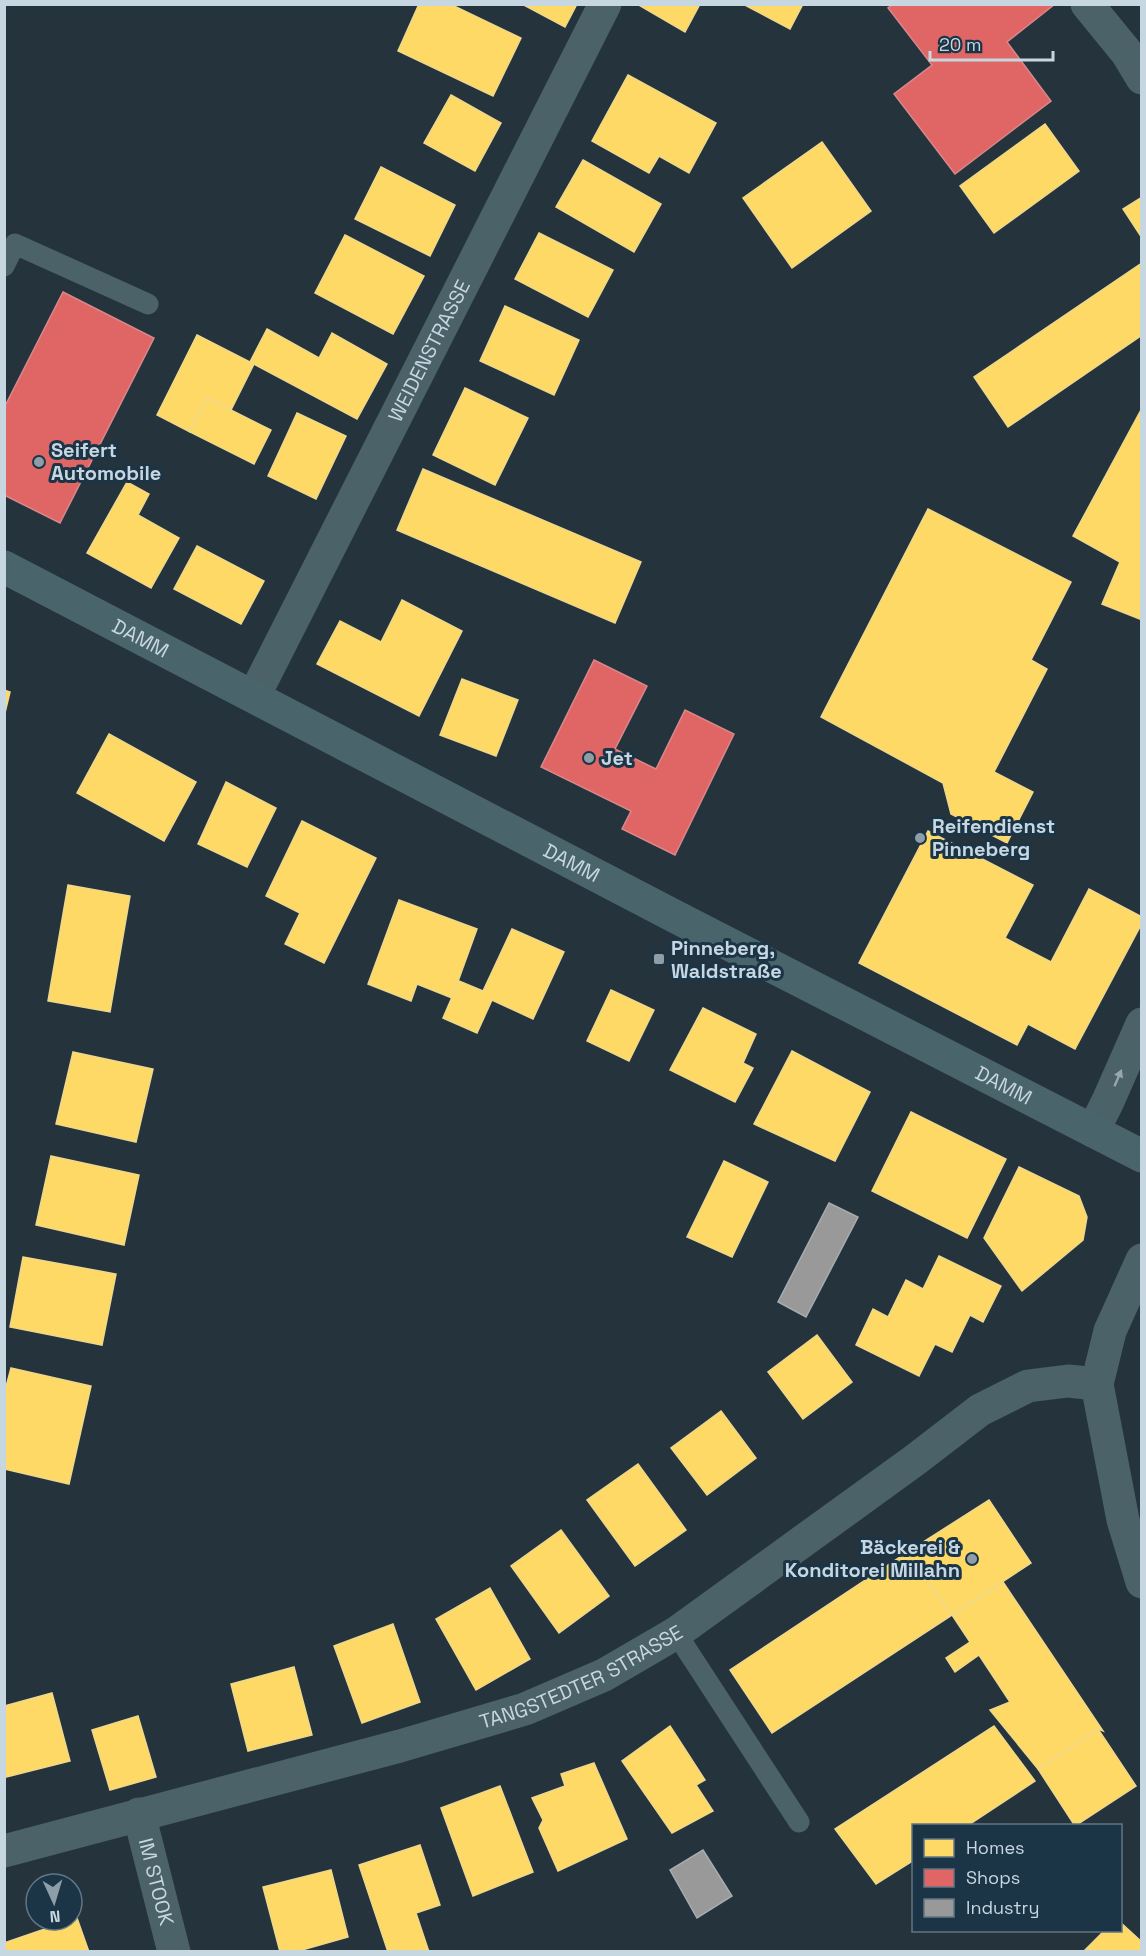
<svg xmlns="http://www.w3.org/2000/svg" width="1146" height="1956" font-family="'Space Grotesk',sans-serif">
<style>
.homes{fill:#ffd966;stroke:#eed88b;stroke-width:1.5}
.shops{fill:#e06666;stroke:#d8888b;stroke-width:1.5}
.industry{fill:#999;stroke:#a7acaf;stroke-width:1.5}
.lines{fill:none;stroke-linecap:round;stroke-linejoin:round}
.service{stroke:#4b6269;stroke-width:21}
.minor{stroke:#4b6269;stroke-width:33}
.tertiary{stroke:#4b6269;stroke-width:33}
.secondary{stroke:#4a646c;stroke-width:33}
.oneway{fill:#95a8b2}
.poi-dot{fill:#8e9ea8;stroke:#1b3547;stroke-width:2}
.labels{text-anchor:middle;dominant-baseline:central;stroke-width:6;stroke-linejoin:round;paint-order:stroke}
.street-label{font-size:20px;fill:#c7d7e2;stroke:#1b3547}
.poi-label{font-size:20px;font-weight:bold;fill:#c7d7e2;stroke:#1b3547;text-anchor:start}
</style>
<rect width="100%" height="100%" fill="#25333d"/>
<g class="homes">
<polygon points="419,4 450,4 521,38 493,96 398,51"/>
<polygon points="522,4 577,4 565,27"/>
<polygon points="637,4 700,4 685,32"/>
<polygon points="743,4 803,4 790,29"/>
<polygon points="628,75 716,123 689,173 659,156 649,173 592,141"/>
<polygon points="451,95 501,123 475,171 424,143"/>
<polygon points="1045,124 1079,171 994,233 960,186"/>
<polygon points="822,142 871,211 792,268 743,198"/>
<polygon points="583,160 661,204 634,252 556,207"/>
<polygon points="381,167 455,205 430,256 355,219"/>
<polygon points="1142,197 1142,238 1123,209"/>
<polygon points="539,233 613,270 588,317 515,279"/>
<polygon points="345,235 424,276 393,334 315,293"/>
<polygon points="1142,263 1142,335 1008,427 974,377"/>
<polygon points="505,306 579,340 554,395 480,361"/>
<polygon points="267,329 319,358 332,333 387,364 357,419 250,362"/>
<polygon points="197,335 254,364 231,410 207,398 190,432 157,415"/>
<polygon points="465,388 528,418 495,485 433,455"/>
<polygon points="207,398 271,430 254,464 190,432"/>
<polygon points="1142,408 1142,620 1102,604 1120,562 1073,536"/>
<polygon points="297,413 346,436 316,499 268,476"/>
<polygon points="423,469 641,562 615,623 397,530"/>
<polygon points="127,482 149,494 138,515 179,538 151,588 87,553"/>
<polygon points="928,509 1071,582 1031,660 1047,669 994,772 1033,792 1007,843 951,814 943,783 821,717"/>
<polygon points="197,546 264,581 241,624 174,589"/>
<polygon points="402,600 462,631 419,716 317,664 340,621 381,642"/>
<polygon points="462,679 518,700 496,756 440,735"/>
<polygon points="4,690 10,692 4,717"/>
<polygon points="109,734 196,782 164,841 77,793"/>
<polygon points="226,782 276,808 247,867 198,844"/>
<polygon points="302,821 376,858 324,963 285,944 300,913 266,896"/>
<polygon points="928,831 1033,885 1005,938 1051,962 1089,889 1142,917 1142,923 1075,1049 1028,1024 1017,1045 859,963"/>
<polygon points="68,885 130,896 110,1012 48,1001"/>
<polygon points="399,900 477,929 452,998 417,984 411,1001 368,984"/>
<polygon points="512,929 564,952 533,1019 492,1000 477,1033 443,1018 459,981 483,991"/>
<polygon points="611,990 654,1010 629,1061 587,1041"/>
<polygon points="703,1008 756,1034 743,1063 753,1068 735,1102 670,1070"/>
<polygon points="792,1051 870,1092 835,1161 754,1124"/>
<polygon points="73,1052 153,1069 136,1142 56,1124"/>
<polygon points="911,1112 1006,1159 967,1238 872,1191"/>
<polygon points="51,1156 139,1175 124,1245 36,1225"/>
<polygon points="724,1161 768,1182 732,1257 687,1237"/>
<polygon points="1019,1167 1079,1196 1087,1217 1083,1240 1022,1291 984,1238"/>
<polygon points="939,1256 1001,1286 983,1322 970,1315 952,1352 935,1344 919,1376 856,1345 873,1309 888,1317 906,1280 923,1289"/>
<polygon points="23,1257 116,1274 102,1345 10,1327"/>
<polygon points="817,1335 852,1382 803,1419 768,1372"/>
<polygon points="11,1368 91,1386 69,1484 4,1469 4,1394"/>
<polygon points="721,1411 756,1458 707,1495 671,1448"/>
<polygon points="638,1464 686,1530 635,1566 587,1500"/>
<polygon points="989,1500 1031,1563 952,1615 906,1553"/>
<polygon points="561,1530 609,1596 559,1633 511,1566"/>
<polygon points="906,1553 952,1615 772,1733 730,1670"/>
<polygon points="1003,1582 1103,1731 1098,1729 1038,1769 990,1710 1010,1702 979,1655 955,1672 946,1658 970,1642 952,1615"/>
<polygon points="490,1588 530,1659 476,1690 436,1619"/>
<polygon points="393,1624 420,1702 362,1723 334,1646"/>
<polygon points="294,1667 312,1735 248,1751 231,1684"/>
<polygon points="52,1693 70,1761 6,1777 4,1770 4,1706"/>
<polygon points="138,1716 156,1777 110,1790 92,1730"/>
<polygon points="670,1726 705,1780 696,1785 713,1811 672,1833 622,1761"/>
<polygon points="994,1726 1035,1781 967,1826 914,1826 914,1860 876,1884 835,1829"/>
<polygon points="1098,1729 1136,1786 1075,1826 1038,1769"/>
<polygon points="594,1763 627,1839 558,1871 539,1828 543,1820 532,1798 565,1786 561,1774"/>
<polygon points="500,1786 533,1872 473,1896 441,1808"/>
<polygon points="420,1845 440,1905 416,1913 429,1952 388,1952 359,1865"/>
<polygon points="331,1870 348,1937 295,1952 280,1952 263,1887"/>
<polygon points="77,1918 89,1952 7,1952 4,1943"/>
<polygon points="1120,1922 1142,1942 1142,1952 1083,1952 1105,1930 1120,1930"/>
</g>
<g class="shops">
<polygon points="893,4 1055,4 1007,42 1051,101 955,174 894,94 932,65 888,8"/>
<polygon points="63,292 154,338 60,523 4,495 4,408"/>
<polygon points="594,660 647,686 615,749 656,769 685,710 734,734 675,855 622,829 631,811 541,767"/>
</g>
<g class="industry">
<polygon points="829,1203 858,1217 806,1317 778,1302"/>
<polygon points="703,1850 732,1896 697,1918 670,1870"/>
</g>
<g class="lines">
<g class="service">
<polyline points="4,266 15,244 148,304"/>
<polyline points="676,1633 799,1822"/>
</g>
<g class="minor">
<polyline points="1087,4 1127,53 1142,78"/>
<path id="s1" d="M254,696L605,4"/>
<polyline points="1093,1131 1108,1101 1142,1024"/>
<path id="s2" d="M139,1814L174,1952"/>
<path id="s3" d="M4,1851L400,1746L525,1709L604,1675L676,1633L915,1460L980,1410L1028,1386L1068,1381L1097,1384"/>
</g>
<polyline class="tertiary" points="1142,1260 1110,1331 1097,1384 1123,1520 1142,1582"/>
<path class="secondary" id="s4" d="M4,567L678,918L1142,1156"/>
</g>
<defs><path id="oneway-solid" d="M-6-.8H1V-3.2L6.5 0L1 3.2V.8H-6Z" transform="scale(1.5)"/></defs>
<use class="oneway" href="#oneway-solid" transform="translate(1118 1078) rotate(-67)"/>
<g class="poi-dot">
<circle cx="39" cy="462" r="6"/>
<circle cx="589" cy="758" r="6"/>
<circle cx="920" cy="838" r="6"/>
<rect x="653" y="953" width="12" height="12" rx="3"/>
<circle cx="972" cy="1559" r="6"/>
</g>
<g class="labels">
<g class="street-label">
<text stroke="none"><textPath href="#s1" startOffset="387">WEIDENSTRASSE</textPath></text>
<text stroke="none"><textPath href="#s4" startOffset="154">DAMM</textPath></text>
<text stroke="none"><textPath href="#s4" startOffset="640">DAMM</textPath></text>
<text stroke="none"><textPath href="#s4" startOffset="1126">DAMM</textPath></text>
<text stroke="none"><textPath href="#s3" startOffset="604">TANGSTEDTER STRASSE</textPath></text>
<text stroke="none"><textPath href="#s2" startOffset="70">IM STOOK</textPath></text>
</g>
<g class="poi-label">
<text x="51" y="450">Seifert<tspan x="51" dy="23">Automobile</tspan></text>
<text x="601" y="758">Jet</text>
<text x="932" y="826">Reifendienst<tspan x="932" dy="23">Pinneberg</tspan></text>
<text x="671" y="948">Pinneberg,<tspan x="671" dy="23">Waldstraße</tspan></text>
<text x="960" y="1547" text-anchor="end">Bäckerei &amp;<tspan x="960" dy="23">Konditorei Millahn</tspan></text>
</g>
</g>
<rect width="1146" height="1956" fill="none" stroke="#c7d7e2" stroke-width="12"/>
<rect x="912" y="1824" width="210" height="108" fill="#1b3547" stroke="#607685" stroke-width="1.5"/>
<rect x="924" y="1839" width="30" height="18" fill="#ffd966" stroke="#607685" stroke-width="1.5"/>
<text x="966" y="1854" font-size="18" fill="#c7d7e2">Homes</text>
<rect x="924" y="1869" width="30" height="18" fill="#e06666" stroke="#607685" stroke-width="1.5"/>
<text x="966" y="1884" font-size="18" fill="#c7d7e2">Shops</text>
<rect x="924" y="1899" width="30" height="18" fill="#999999" stroke="#607685" stroke-width="1.5"/>
<text x="966" y="1914" font-size="18" fill="#c7d7e2">Industry</text>
<g transform="translate(54 1902) rotate(176)"><circle r="28" fill="#1b3547" stroke="#607685" stroke-width="1.5"/>
<path d="M0-4.5L10 22L0 15L-10 22Z" fill="#8e9ea8"/>
<text y="-9" font-size="16" font-weight="bold" text-anchor="middle" fill="#c7d7e2">N</text>
</g>
<path d="M930 51v9h123v-9" fill="none" stroke="#c7d7e2" stroke-width="3"/>
<text x="939" y="51" font-size="18" fill="#c7d7e2" stroke="#1b3547" stroke-width="4.5" paint-order="stroke">20 m</text>
</svg>
